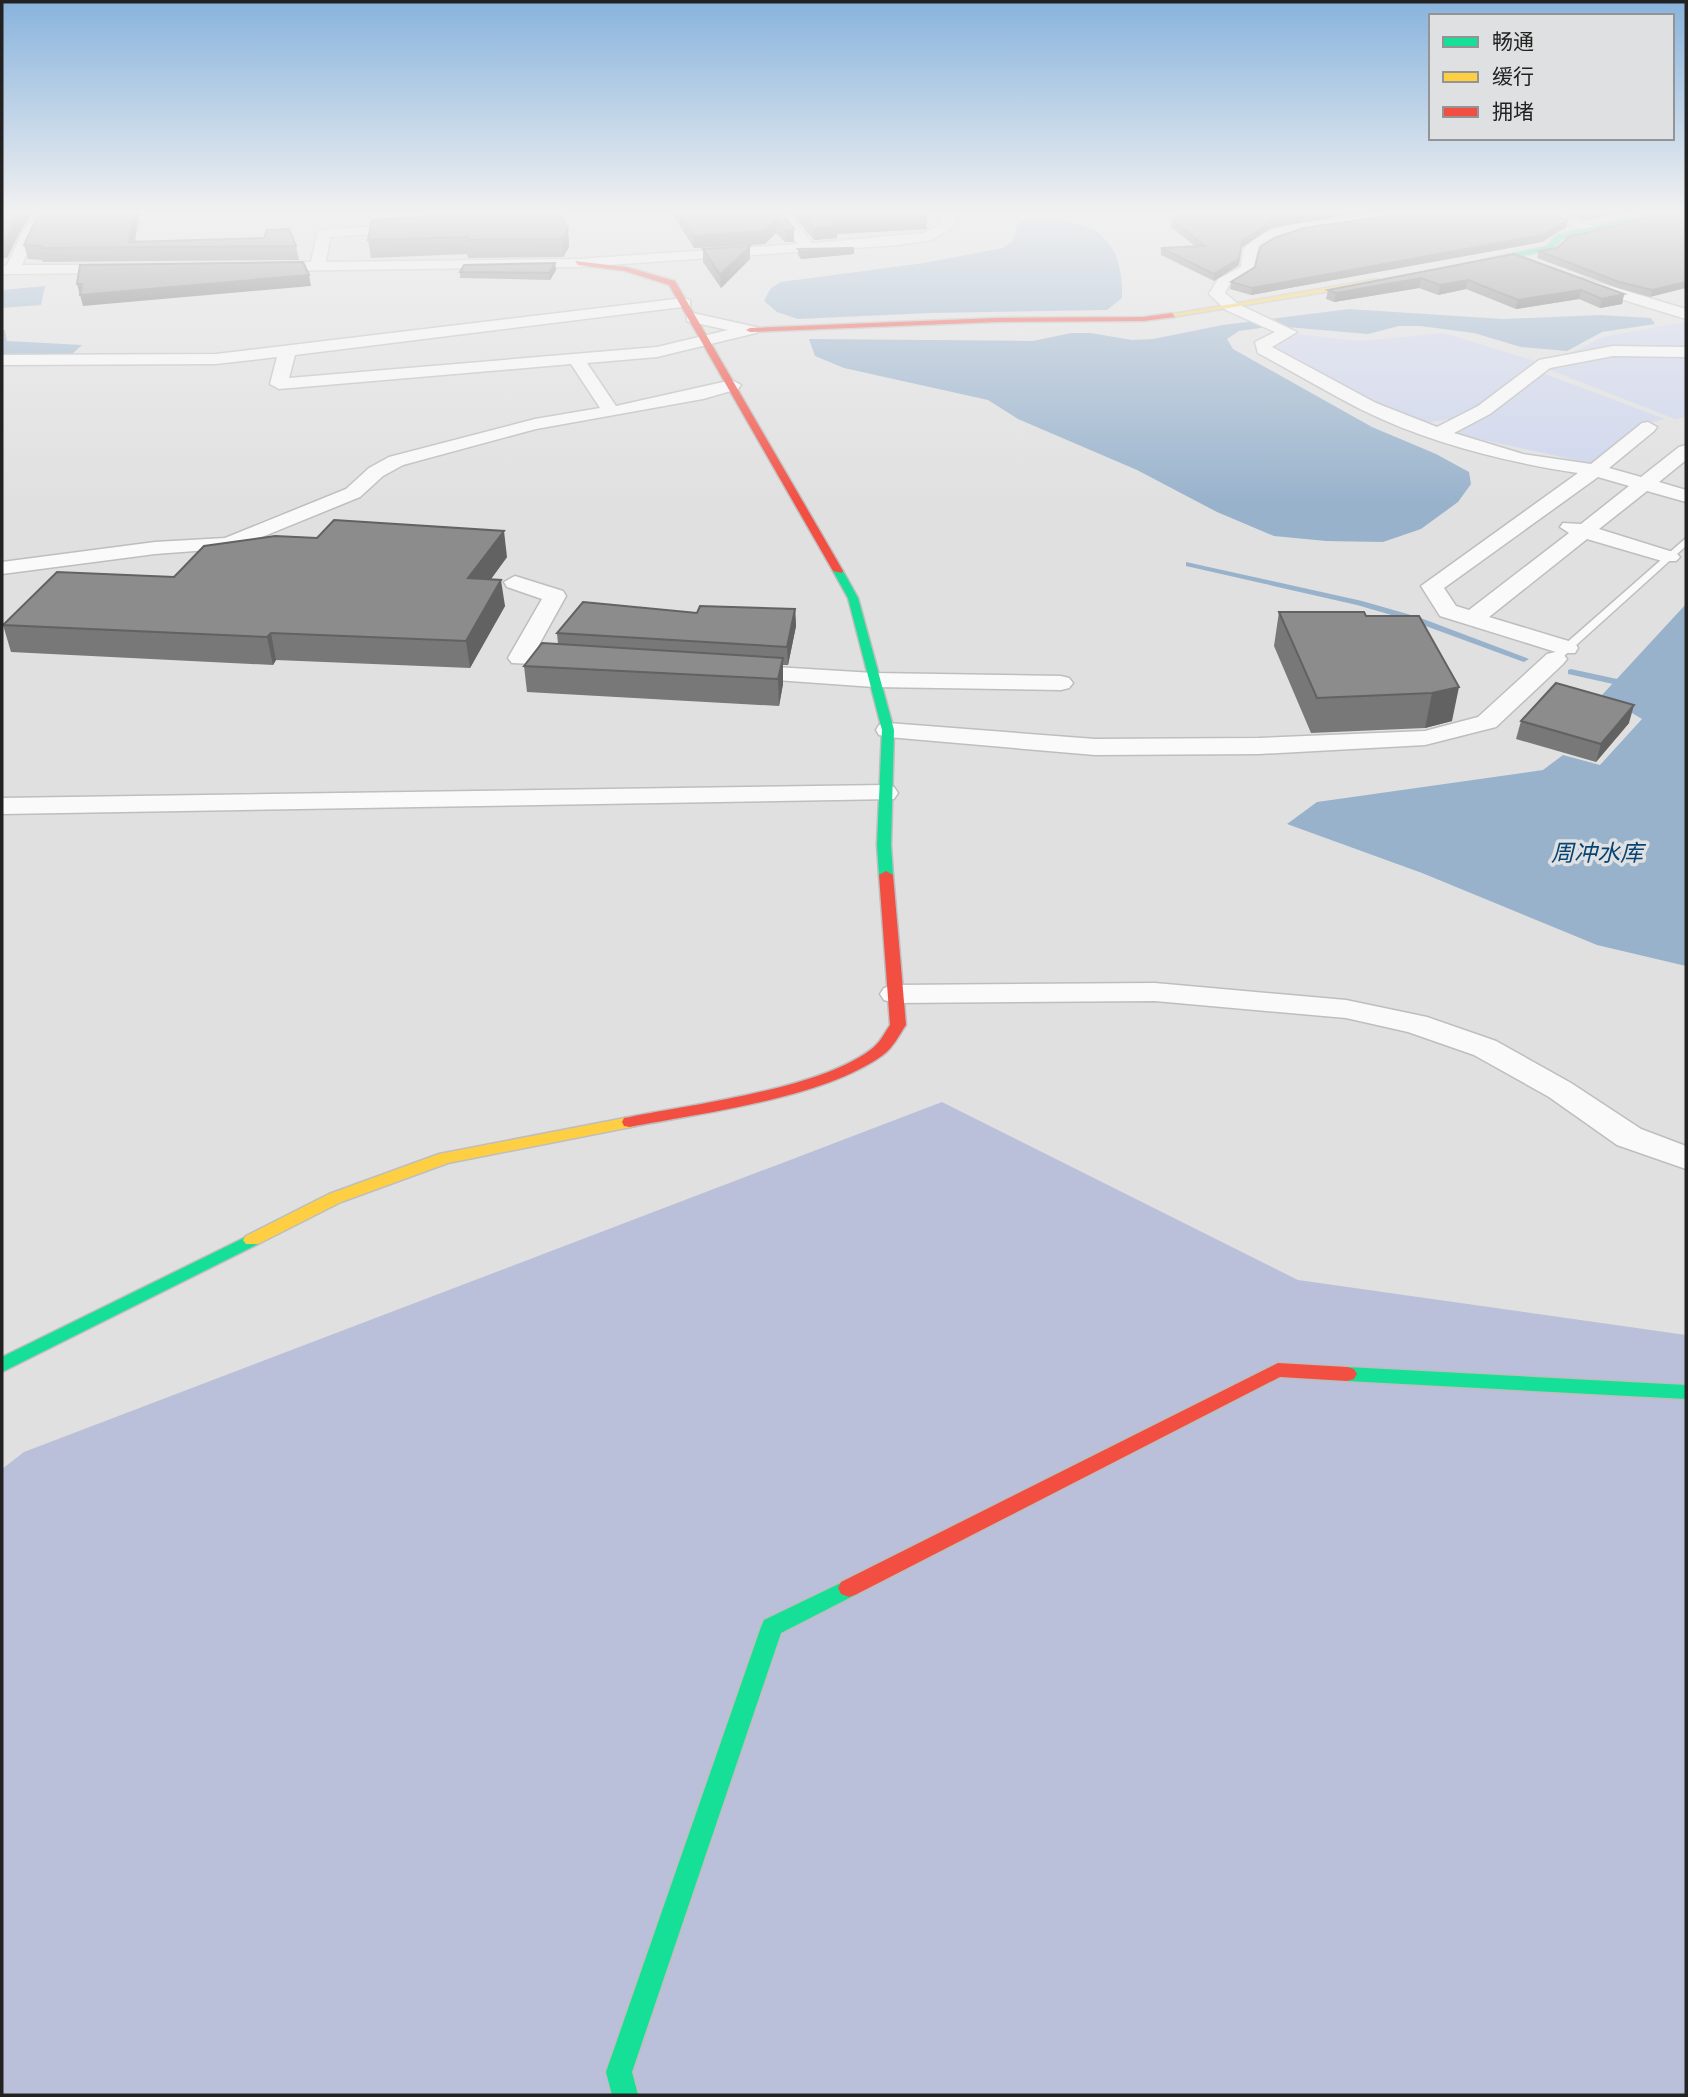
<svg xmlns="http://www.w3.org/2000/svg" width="1688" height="2097" font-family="'IBM Plex Sans','Noto Sans SC',sans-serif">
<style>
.green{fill:#ced5ed}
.forest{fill:#bac0d9}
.water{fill:#98b2cc}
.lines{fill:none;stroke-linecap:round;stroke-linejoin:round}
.stream{fill:#98b2cc;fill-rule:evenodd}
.lane-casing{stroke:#bebebe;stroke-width:3}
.street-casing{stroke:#bebebe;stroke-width:3}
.fast-casing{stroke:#bebebe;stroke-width:3}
.slow-casing{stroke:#bebebe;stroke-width:3}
.jam-casing{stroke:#bebebe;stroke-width:3}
.lane{fill:#fafafa;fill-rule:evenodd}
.street{fill:#fafafa;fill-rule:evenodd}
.fast{fill:#16e098;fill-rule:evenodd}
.slow{fill:#ffcf43;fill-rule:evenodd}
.jam{fill:#f24e42;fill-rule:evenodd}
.wall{fill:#787878}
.shaded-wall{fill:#626262}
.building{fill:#8c8c8c;stroke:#626262;stroke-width:2}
.labels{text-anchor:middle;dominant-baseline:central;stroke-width:7;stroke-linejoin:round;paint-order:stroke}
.water-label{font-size:23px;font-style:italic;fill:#084372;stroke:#dfe0e1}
</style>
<rect width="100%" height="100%" fill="#e0e0e0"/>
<g class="green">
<path d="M1686,322V349C1662,347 1637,345 1612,347C1598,349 1588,354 1573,352L1603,337Z"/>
<polygon points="1444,333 1545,364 1463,417 1418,424 1272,349 1271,343 1295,334 1361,341"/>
<polygon points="1618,354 1686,355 1686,417 1675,419 1550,370"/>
<polygon points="1545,374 1665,419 1639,426 1594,464 1456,434 1534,378"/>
</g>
<polygon class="forest" points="942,1102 1298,1280 1686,1335 1686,2095 2,2095 2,1469 24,1452"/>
<g class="water">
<path d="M1025,220C1085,217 1124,230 1122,298L1107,310L930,313L798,319L777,312L764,301L771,288L781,282L924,263L1002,248L1012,242L1018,224Z"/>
<polygon points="45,286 41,305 2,308 2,290"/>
<polygon points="1349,309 1503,319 1600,315 1651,318 1655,324 1602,332 1567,351 1521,347 1474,333 1420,326 1399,326 1368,334 1275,326 1239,331 1227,339 1233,349 1372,427 1436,454 1469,472 1471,484 1458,502 1421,529 1383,542 1326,541 1274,536 1217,512 1137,470 1018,419 988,400 844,368 815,356 809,339 1033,341 1071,333 1091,333 1132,340 1153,339 1223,325"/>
<polygon points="2,330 5,330 7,341 82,345 70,356 2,357"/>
<polygon points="1686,604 1686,966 1597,945 1422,873 1287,824 1317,802 1543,770 1563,755 1600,765 1642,719 1602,695"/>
</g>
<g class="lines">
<g class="stream">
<polygon points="1186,562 1362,601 1418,617 1529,659 1524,662 1521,661 1412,621 1357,605 1186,566"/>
<polygon points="1571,669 1631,682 1636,685 1631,688 1568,674 1568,670"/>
</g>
<defs>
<polygon id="lane" points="1686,538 1686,546 1563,657 1555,657 1555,653"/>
<g id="street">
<polygon points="36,212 50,212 49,219 37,231 22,265 123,265 130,269 123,273 2,274 2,266 7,265 24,229 35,218"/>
<polygon points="773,212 787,212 812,243 923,233 941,224 941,212 955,212 955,226 932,240 898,245 578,267 262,271 255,267 262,263 311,262 318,230 411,224 416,225 416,231 330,237 326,262 578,259 798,244"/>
<path d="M1376,212H1390L1385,220C1342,230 1295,223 1257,252L1253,272L1229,285L1225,293L1238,304L1297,332L1272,347L1376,403L1437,427L1478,406L1539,360L1613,346L1686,347V357L1613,356L1550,368L1490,414L1454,433L1523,454L1591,464L1642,423L1648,422L1657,427L1654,431L1609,468L1641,477L1679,447L1686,445V460L1659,482L1686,490V502L1647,491L1599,529L1676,553L1680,557L1676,561H1662L1587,539L1489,617L1575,643L1578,648L1575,653H1559L1440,616L1421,586L1578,473C1505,462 1429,443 1362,410C1327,392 1293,372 1258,353L1255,342L1275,332L1226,310L1209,294L1218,279L1241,267L1243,250C1275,212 1336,227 1376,212ZM1598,477L1629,486L1581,524L1563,523L1560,527L1569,533L1469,610L1456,606L1444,588Z"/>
<polygon points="1528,212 1550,212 1600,228 1593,232"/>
<polygon points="1583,278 1686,309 1686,319 1578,286 1578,280"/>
<polygon points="684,298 690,300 690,306 295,355 289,378 657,347 728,330 687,321 687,315 693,313 756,327 758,330 756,333 657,357 587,363 616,406 732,380 741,385 738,389 703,399 536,429 403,465 383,476 360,497 235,548 155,554 2,574 2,562 155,542 225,538 346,489 369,468 389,457 535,419 600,408 571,364 279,389 270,384 277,357 216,364 2,365 2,355 216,354"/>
<polygon points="515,576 563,591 566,596 535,652 581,656 585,661 581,666 512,663 508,658 542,599 507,587 504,582"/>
<polygon points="1555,652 1563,654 1567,659 1563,664 1496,727 1425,745 1259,754 1095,755 888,737 879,735 876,730 879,725 888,723 1095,739 1259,738 1425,731 1478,717 1547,654"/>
<polygon points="740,665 874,673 1061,676 1069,678 1073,683 1069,688 1061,690 874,687 732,677 728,672 732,667"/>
<polygon points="885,785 894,787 898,793 894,799 2,814 2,798"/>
<polygon points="1155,983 1346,1000 1427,1017 1496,1041 1571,1083 1641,1129 1686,1146 1686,1169 1617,1145 1549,1097 1474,1055 1408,1032 1346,1018 1155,1001 895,1003 884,1000 880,994 884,988 895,985"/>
</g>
<g id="fast">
<polygon points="1656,212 1667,212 1562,239 1552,250 1465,267 1461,265 1547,246 1557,235"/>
<polygon points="838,568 843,571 858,598 894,730 891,845 893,875 886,879 879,875 877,845 882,730 848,598 833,571"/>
<polygon points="252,1234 258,1236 261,1240 258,1244 2,1372 2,1357"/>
<polygon points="1347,1367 1686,1385 1686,1399 1347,1381 1340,1379 1337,1374 1340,1369"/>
<polygon points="849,1579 857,1582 860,1588 857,1594 781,1633 632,2072 638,2095 612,2095 606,2072 761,1627 764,1620"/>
</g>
<g id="slow">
<polygon points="1378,279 1381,283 1172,317 1168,315"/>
<polygon points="630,1117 636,1118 638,1122 636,1126 448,1163 341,1202 258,1244 246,1244 243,1240 246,1236 329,1194 439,1154"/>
</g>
<g id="jam">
<polygon points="575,261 626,267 675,281 843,571 842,573 833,571 669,285 625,271 578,265"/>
<polygon points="1172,313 1175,317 1143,321 996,322 750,332 746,330 750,328 996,318 1143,317"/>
<path d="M886,871L893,875L906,1025C899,1035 893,1048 883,1055C824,1098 703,1113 630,1127L624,1126L622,1122L624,1118L630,1117C694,1104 826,1088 874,1047C881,1041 885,1032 890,1025L879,875Z"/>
<polygon points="1278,1363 1347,1367 1354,1369 1357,1374 1354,1379 1347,1381 1280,1377 857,1594 849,1597 841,1594 838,1588 841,1582"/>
</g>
</defs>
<use href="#lane" class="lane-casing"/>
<use href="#street" class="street-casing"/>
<use href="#fast" class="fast-casing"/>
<use href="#slow" class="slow-casing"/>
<use href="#jam" class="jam-casing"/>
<use href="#lane" class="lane"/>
<use href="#street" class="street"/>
<use href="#fast" class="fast"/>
<use href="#slow" class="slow"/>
<use href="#jam" class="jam"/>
</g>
<g class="wall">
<polygon points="2,212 22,228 7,258 2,258"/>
<polygon points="439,212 560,212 568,229 569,247 563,257 468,258 467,254 371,258 368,240 439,216"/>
<polygon points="671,212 781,212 794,242 785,242 776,233 765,244 694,248"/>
<polygon points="790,212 922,212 927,216 927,229 837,234 837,238 814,240"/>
<polygon points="1182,212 1362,212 1271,228 1241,248 1239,265 1214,281 1161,255 1161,248 1196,247 1171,227 1172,220"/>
<polygon points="1558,212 1635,212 1622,213 1584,220"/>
<polygon points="1686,212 1650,297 1618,288 1537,258 1539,251 1557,248"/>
<polygon points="1387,216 1566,227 1542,242 1251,295 1230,289 1231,282"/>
<polygon points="135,242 296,246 299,260 43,262 42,260 28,259 24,245"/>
<polygon points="703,249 750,259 721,288 703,262"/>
<polygon points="798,249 854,254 801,259 798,255"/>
<polygon points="1514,254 1624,294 1622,304 1600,308 1579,299 1516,309 1466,289 1438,295 1419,288 1334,302 1326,299 1328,290"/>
<polygon points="555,263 556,270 550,280 460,278 460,272"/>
<polygon points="507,557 491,579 505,606 470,668 276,660 273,665 11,652 3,625 174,577"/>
<polygon points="795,609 796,626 788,665 783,665 783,684 779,706 527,692 524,666 558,644 557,633 697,613"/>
<polygon points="1279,612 1366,616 1419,616 1452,721 1425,728 1311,733 1274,646"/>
<polygon points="1521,721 1629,723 1596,762 1516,739"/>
</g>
<g class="shaded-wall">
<polygon points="20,212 34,212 22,228 7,258 4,244"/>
<polygon points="135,212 140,212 134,247 129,242"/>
<polygon points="439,212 516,212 440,220"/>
<polygon points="1326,212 1362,212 1271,228 1241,248 1239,265 1214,281 1214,274 1242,241 1272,221"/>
<polygon points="1596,212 1635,212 1622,213 1584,220 1586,214"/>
<polygon points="927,216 927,229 837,234 837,238 814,240 814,228 834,222"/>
<polygon points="776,220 776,233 765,244 694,248 694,236"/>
<polygon points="1568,220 1566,227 1542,242 1251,295 1252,288"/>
<polygon points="568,229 569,247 563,257 562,239"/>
<polygon points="794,229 794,242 785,242 785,230"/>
<polygon points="750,246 750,259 721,288 720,275"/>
<polygon points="854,248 854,254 801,259 801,252"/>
<polygon points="555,263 556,270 550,280 549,273"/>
<polygon points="309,275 311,286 83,306 77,284"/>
<polygon points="1421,278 1419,288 1334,302 1336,293"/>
<polygon points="1468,280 1466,289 1438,295 1440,285"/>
<polygon points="1686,282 1686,288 1650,297 1652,290"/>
<polygon points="1581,290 1579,299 1516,309 1518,300"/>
<polygon points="1624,294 1622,304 1600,308 1602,299"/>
<polygon points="504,531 507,557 472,605 468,578"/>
<polygon points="501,580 505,606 470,668 466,641"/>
<polygon points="795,609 796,626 788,665 787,647"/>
<polygon points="271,633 276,660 273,665 267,637"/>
<polygon points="783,658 783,684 779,706 778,679"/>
<polygon points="1459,687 1452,721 1425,728 1432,693"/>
<polygon points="1634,705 1629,723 1596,762 1601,744"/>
</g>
<g class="building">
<polygon points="2,212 20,212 4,244 2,244"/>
<polygon points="43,212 135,212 129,242 264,238 267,230 289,229 296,246 39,248 41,246 24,245 36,219"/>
<polygon points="507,212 560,212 568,229 562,239 466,240 468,237 368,240 372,220"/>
<polygon points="678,212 781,212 794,229 785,230 776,220 765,231 694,236"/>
<polygon points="800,212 922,212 927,216 834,222 837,226 814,228"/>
<polygon points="1182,212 1326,212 1272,221 1242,241 1239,259 1214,274 1161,248 1205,246 1172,220"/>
<polygon points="1389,212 1541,212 1568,220 1543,235 1252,288 1231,282 1255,267 1260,247 1274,238 1304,228 1387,216"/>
<polygon points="1579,212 1596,212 1586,214"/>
<polygon points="1672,212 1686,212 1686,282 1652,290 1619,282 1539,251 1557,248 1569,237"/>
<polygon points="750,246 720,275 703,249"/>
<polygon points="854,248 801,252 798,249"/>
<polygon points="1514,254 1624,294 1602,299 1581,290 1518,300 1468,280 1440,285 1421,278 1336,293 1328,290"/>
<polygon points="303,262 309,275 80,295 82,284 77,284 80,265"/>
<polygon points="555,263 549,273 460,272 464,265"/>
<polygon points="334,520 504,531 468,578 501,580 466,641 271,633 267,637 3,625 57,572 174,577 204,546 275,536 317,538"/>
<polygon points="583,602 697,613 700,606 795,609 787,647 557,633"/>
<polygon points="1279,612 1364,612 1366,616 1419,616 1459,687 1432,693 1317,698"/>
<polygon points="542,643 783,658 778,679 524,666"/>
<polygon points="1556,683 1634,705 1601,744 1521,721"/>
</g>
<linearGradient id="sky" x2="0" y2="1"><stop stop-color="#88b3dd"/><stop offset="0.42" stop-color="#f1f1f1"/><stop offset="1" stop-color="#f1f1f1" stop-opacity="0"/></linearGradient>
<rect width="1688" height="505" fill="url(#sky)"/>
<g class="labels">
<g class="water-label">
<text x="1597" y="852">周冲水库</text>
</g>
</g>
<rect width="1688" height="2097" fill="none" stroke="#222222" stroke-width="7"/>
<rect x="1429" y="14" width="245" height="126" fill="#dfe0e1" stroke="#939495" stroke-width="2"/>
<rect x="1443" y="37" width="35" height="10" fill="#16e098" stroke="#939495" stroke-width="2"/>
<text x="1492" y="49" font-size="21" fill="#222222">畅通</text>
<rect x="1443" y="72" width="35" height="10" fill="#ffcf43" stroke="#939495" stroke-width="2"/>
<text x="1492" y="84" font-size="21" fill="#222222">缓行</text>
<rect x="1443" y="107" width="35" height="10" fill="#f24e42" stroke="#939495" stroke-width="2"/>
<text x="1492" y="119" font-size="21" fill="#222222">拥堵</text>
</svg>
